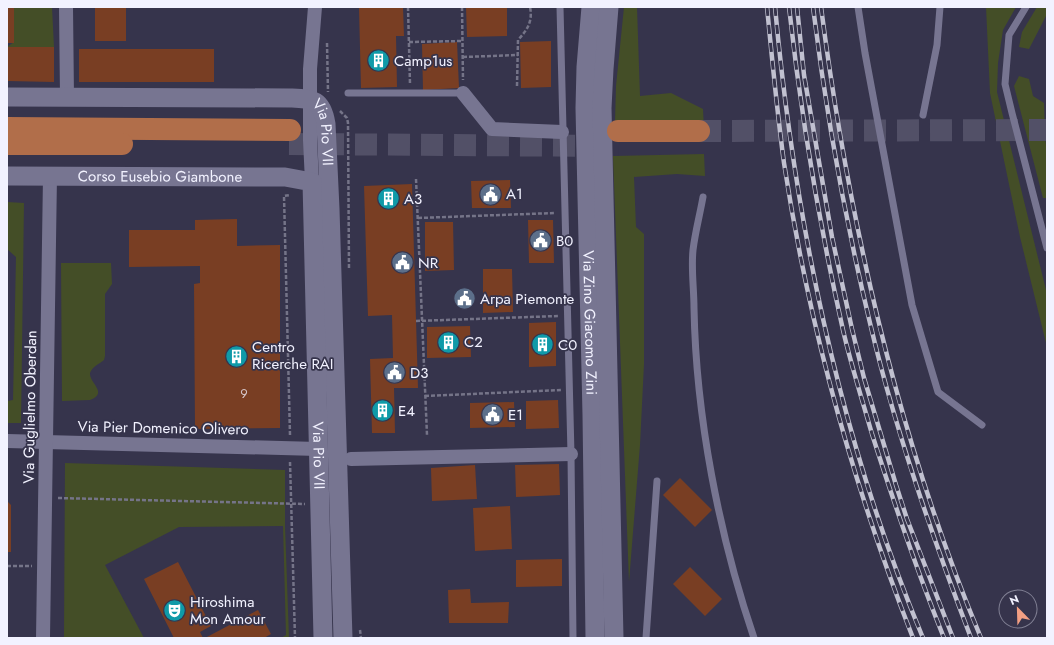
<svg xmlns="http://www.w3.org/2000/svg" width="1054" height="645" font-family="Jost,sans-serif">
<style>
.green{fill:#444e27}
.building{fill:#793e23}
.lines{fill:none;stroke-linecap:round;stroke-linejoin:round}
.primary-tunnel{stroke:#525067;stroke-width:22;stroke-dasharray:22 11;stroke-linecap:butt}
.path{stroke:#757488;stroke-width:2.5;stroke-dasharray:4 2;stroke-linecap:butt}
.lane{stroke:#777591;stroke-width:7}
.street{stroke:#777591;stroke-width:14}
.secondary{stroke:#777591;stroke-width:19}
.primary{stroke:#b16e4a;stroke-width:22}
.rail-casing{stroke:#c1c1d0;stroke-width:4.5}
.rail{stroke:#36344c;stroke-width:3;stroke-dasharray:9;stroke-linecap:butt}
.labels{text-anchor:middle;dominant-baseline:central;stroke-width:3.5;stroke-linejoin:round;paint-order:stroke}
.number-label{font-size:13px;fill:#d4c5c8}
.poi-label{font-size:15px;fill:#f2f2ff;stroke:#36344c;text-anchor:start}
.street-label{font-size:15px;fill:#f2f2ff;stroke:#36344c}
</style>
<rect width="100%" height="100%" fill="#36344c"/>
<g class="green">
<polygon points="14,7 52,7 54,47 7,47 14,42"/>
<polygon points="624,7 637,7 640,96 671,93 703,109 704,129 615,122 616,86"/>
<polygon points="986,7 1016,7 1003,30 998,63 997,92 1047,294 1047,347 1020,237 990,93"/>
<polygon points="1037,7 1047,7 1047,14 1029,49 1019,47 1022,32"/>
<polygon points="1019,76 1029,79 1033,96 1044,103 1045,136 1047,155 1047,198 1043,198 1014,86"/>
<polygon points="704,154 705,176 677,174 634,177 636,227 644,234 644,364 640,445 629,582 613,156"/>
<polygon points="7,202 24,203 21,423 7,423 7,401 13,400 16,257 7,249"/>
<path d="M61,263H111L112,284L105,294V356L104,360C99,364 92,367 90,373C89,383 109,393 90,400L62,401Z"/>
<polygon points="65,463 285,470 285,526 289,638 281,638 286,635 283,526 179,527 105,565 144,638 64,638"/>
</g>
<g class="building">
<rect x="7" y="7" width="7" height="36"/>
<rect x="95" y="7" width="31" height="34"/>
<polygon points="403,7 404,36 396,36 397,87 361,88 359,8"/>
<polygon points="466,7 507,7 507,36 467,37"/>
<polygon points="551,41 551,87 521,88 520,42"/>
<polygon points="457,42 459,88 423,90 422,44"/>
<polygon points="7,47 54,47 54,82 7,81"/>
<rect x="79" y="49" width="135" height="33"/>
<polygon points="510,180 511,208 472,208 471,181"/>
<polygon points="412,184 418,388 394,388 395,433 372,433 370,359 393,358 392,315 368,316 364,186"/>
<polygon points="237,219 237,246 280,245 280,428 195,429 194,284 200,283 200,266 129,267 129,230 195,230 195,220"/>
<polygon points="528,220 553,220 554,263 529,263"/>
<polygon points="425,222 453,222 454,270 425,271"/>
<polygon points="483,269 512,269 513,312 483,313"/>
<polygon points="556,322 556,366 529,367 529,323"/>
<polygon points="470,326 471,357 427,358 427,327"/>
<polygon points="558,400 559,428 526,429 526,401"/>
<polygon points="514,402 515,427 470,428 470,403"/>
<polygon points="559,464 560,495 516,497 515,465"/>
<polygon points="475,465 477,499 432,501 431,468"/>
<polygon points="680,478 712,510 695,527 663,495"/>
<polygon points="7,501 11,505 11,552 7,552"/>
<polygon points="510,506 512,549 475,551 473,508"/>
<polygon points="562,559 562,586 516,587 516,560"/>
<polygon points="178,562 211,626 200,632 203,638 174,638 144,579"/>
<polygon points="690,567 722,599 705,616 673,584"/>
<polygon points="470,589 471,603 509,602 508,623 449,623 448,590"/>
<polygon points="258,610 271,634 264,638 205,638"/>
</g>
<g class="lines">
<g class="primary-tunnel">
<polyline points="699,131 1047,130"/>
<polyline points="289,144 619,146"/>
</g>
<g class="path">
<polyline points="408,7 410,84"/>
<polyline points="462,7 463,80"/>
<polyline points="409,42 462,41"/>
<polyline points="327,43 328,92"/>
<polyline points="463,57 518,55"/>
<path d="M517,86L518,40C527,30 533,22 530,7"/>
<polyline points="340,111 347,118 348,123 349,269"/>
<polyline points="416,179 427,435"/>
<polyline points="418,218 555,213"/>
<polyline points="416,321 558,316"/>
<polyline points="425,396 561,390"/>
<polyline points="290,435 284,196 290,195"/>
<polyline points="290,462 295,638"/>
<polyline points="58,498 305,504"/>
<polyline points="7,566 32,566"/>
<polyline points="360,630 361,638"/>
</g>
<g class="lane">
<polyline points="560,7 571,454 573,638"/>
<polyline points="858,7 865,53 912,305 938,392 982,425"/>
<polyline points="1026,7 1009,35 1005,84 1012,113 1047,248"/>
<polyline points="348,93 463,93"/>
<polyline points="923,115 937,45 940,7"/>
<path d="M703,197C700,214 695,233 693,250C691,269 694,289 694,308C696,417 719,535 754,638"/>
<polyline points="646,638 657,481"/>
</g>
<g class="street">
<polyline points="66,7 67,97"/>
<polyline points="463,93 492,129 562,132"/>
<polyline points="312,182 310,140 310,69 315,7"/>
<polyline points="7,441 318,449"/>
<polyline points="351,459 571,454"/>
<polyline points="43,638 50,176"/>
</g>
<g class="secondary">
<path id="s1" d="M591,7L586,67L585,108L592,415L595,638"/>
<polyline points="609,7 604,69 602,108 614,638"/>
<path id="s2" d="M7,97L291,98C313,99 322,99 326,124L330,209L343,638"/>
<path id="s3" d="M7,176L285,177L312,182L323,638"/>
</g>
<g class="primary">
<polyline points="7,128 290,130"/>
<polyline points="618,131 699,131"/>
<polyline points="7,144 122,144"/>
</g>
<defs>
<g id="rail">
<path d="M767,7C772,59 777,111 784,163C809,326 853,485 913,638"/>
<path d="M775,7C795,223 839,437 923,638"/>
<path d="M789,7C801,116 819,223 843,330C851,365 862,399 872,434C894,503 917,571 944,638"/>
<polyline points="797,7 804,75 832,237 852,329 864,378 896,485 907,519 953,638"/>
<path d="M813,7C826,113 845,219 870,323C895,430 932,536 971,638"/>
<path d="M821,7C849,223 897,437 981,638"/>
</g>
</defs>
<use href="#rail" class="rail-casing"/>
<use href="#rail" class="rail"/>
</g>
<defs>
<symbol id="building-disc" viewBox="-11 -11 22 22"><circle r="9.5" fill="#0f9aa8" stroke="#36344c"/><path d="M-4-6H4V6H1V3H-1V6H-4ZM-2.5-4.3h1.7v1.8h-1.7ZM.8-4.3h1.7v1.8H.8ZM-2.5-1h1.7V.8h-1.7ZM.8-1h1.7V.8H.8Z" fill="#fff"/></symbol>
<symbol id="civic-disc" viewBox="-11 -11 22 22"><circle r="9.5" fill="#5c6f8a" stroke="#36344c"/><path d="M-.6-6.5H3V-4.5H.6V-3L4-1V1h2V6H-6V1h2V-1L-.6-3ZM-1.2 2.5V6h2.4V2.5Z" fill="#fff"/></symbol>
<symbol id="theatre-disc" viewBox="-11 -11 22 22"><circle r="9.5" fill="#0f9aa8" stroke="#36344c"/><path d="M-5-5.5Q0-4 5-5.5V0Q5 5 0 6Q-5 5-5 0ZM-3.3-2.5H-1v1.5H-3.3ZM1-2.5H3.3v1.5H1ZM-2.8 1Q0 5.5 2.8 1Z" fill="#fff"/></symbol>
</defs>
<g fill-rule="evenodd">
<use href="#building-disc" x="366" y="48" width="25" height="25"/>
<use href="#civic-disc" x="478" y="182" width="25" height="25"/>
<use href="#building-disc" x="376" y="186" width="25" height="25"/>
<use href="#civic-disc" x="528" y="228" width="25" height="25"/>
<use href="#civic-disc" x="390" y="250" width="25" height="25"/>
<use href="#civic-disc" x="452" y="286" width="25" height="25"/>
<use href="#building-disc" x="436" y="330" width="25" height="25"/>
<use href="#building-disc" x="530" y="332" width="25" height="25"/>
<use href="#building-disc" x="224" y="344" width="25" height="25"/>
<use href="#civic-disc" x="382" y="360" width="25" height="25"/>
<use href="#building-disc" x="370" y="398" width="25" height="25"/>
<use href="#civic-disc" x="480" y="402" width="25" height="25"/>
<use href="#theatre-disc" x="162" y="598" width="25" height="25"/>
</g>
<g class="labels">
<g class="number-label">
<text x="244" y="393">9</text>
</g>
<g class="poi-label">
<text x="394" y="61">Camp1us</text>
<text x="506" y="194">A1</text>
<text x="404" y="199">A3</text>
<text x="556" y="241">B0</text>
<text x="418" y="263">NR</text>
<text x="480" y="299">Arpa Piemonte</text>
<text x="464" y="342">C2</text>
<text x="558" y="345">C0</text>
<text x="252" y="347">Centro<tspan x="252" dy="17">Ricerche RAI</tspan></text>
<text x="410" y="373">D3</text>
<text x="398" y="411">E4</text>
<text x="508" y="415">E1</text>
<text x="190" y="602">Hiroshima<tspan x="190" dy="17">Mon Amour</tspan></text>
</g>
<g class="street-label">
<text stroke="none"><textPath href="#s2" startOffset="342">Via Pio VII</textPath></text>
<text stroke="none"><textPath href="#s3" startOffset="153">Corso Eusebio Giambone</textPath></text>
<text stroke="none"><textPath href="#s1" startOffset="316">Via Zino Giacomo Zini</textPath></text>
<text transform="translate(30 407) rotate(-89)">Via Guglielmo Oberdan</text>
<text transform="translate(163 428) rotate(1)">Via Pier Domenico Olivero</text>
<text stroke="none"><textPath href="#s3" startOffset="579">Via Pio VII</textPath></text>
</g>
</g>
<rect width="1054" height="645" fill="none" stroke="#f2f2ff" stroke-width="16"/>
<g transform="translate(1018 609) rotate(337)"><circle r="19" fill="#36344c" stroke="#818094"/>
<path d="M0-3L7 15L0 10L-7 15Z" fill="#f39f83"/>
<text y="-6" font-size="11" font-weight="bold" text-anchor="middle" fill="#f2f2ff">N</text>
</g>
</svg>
